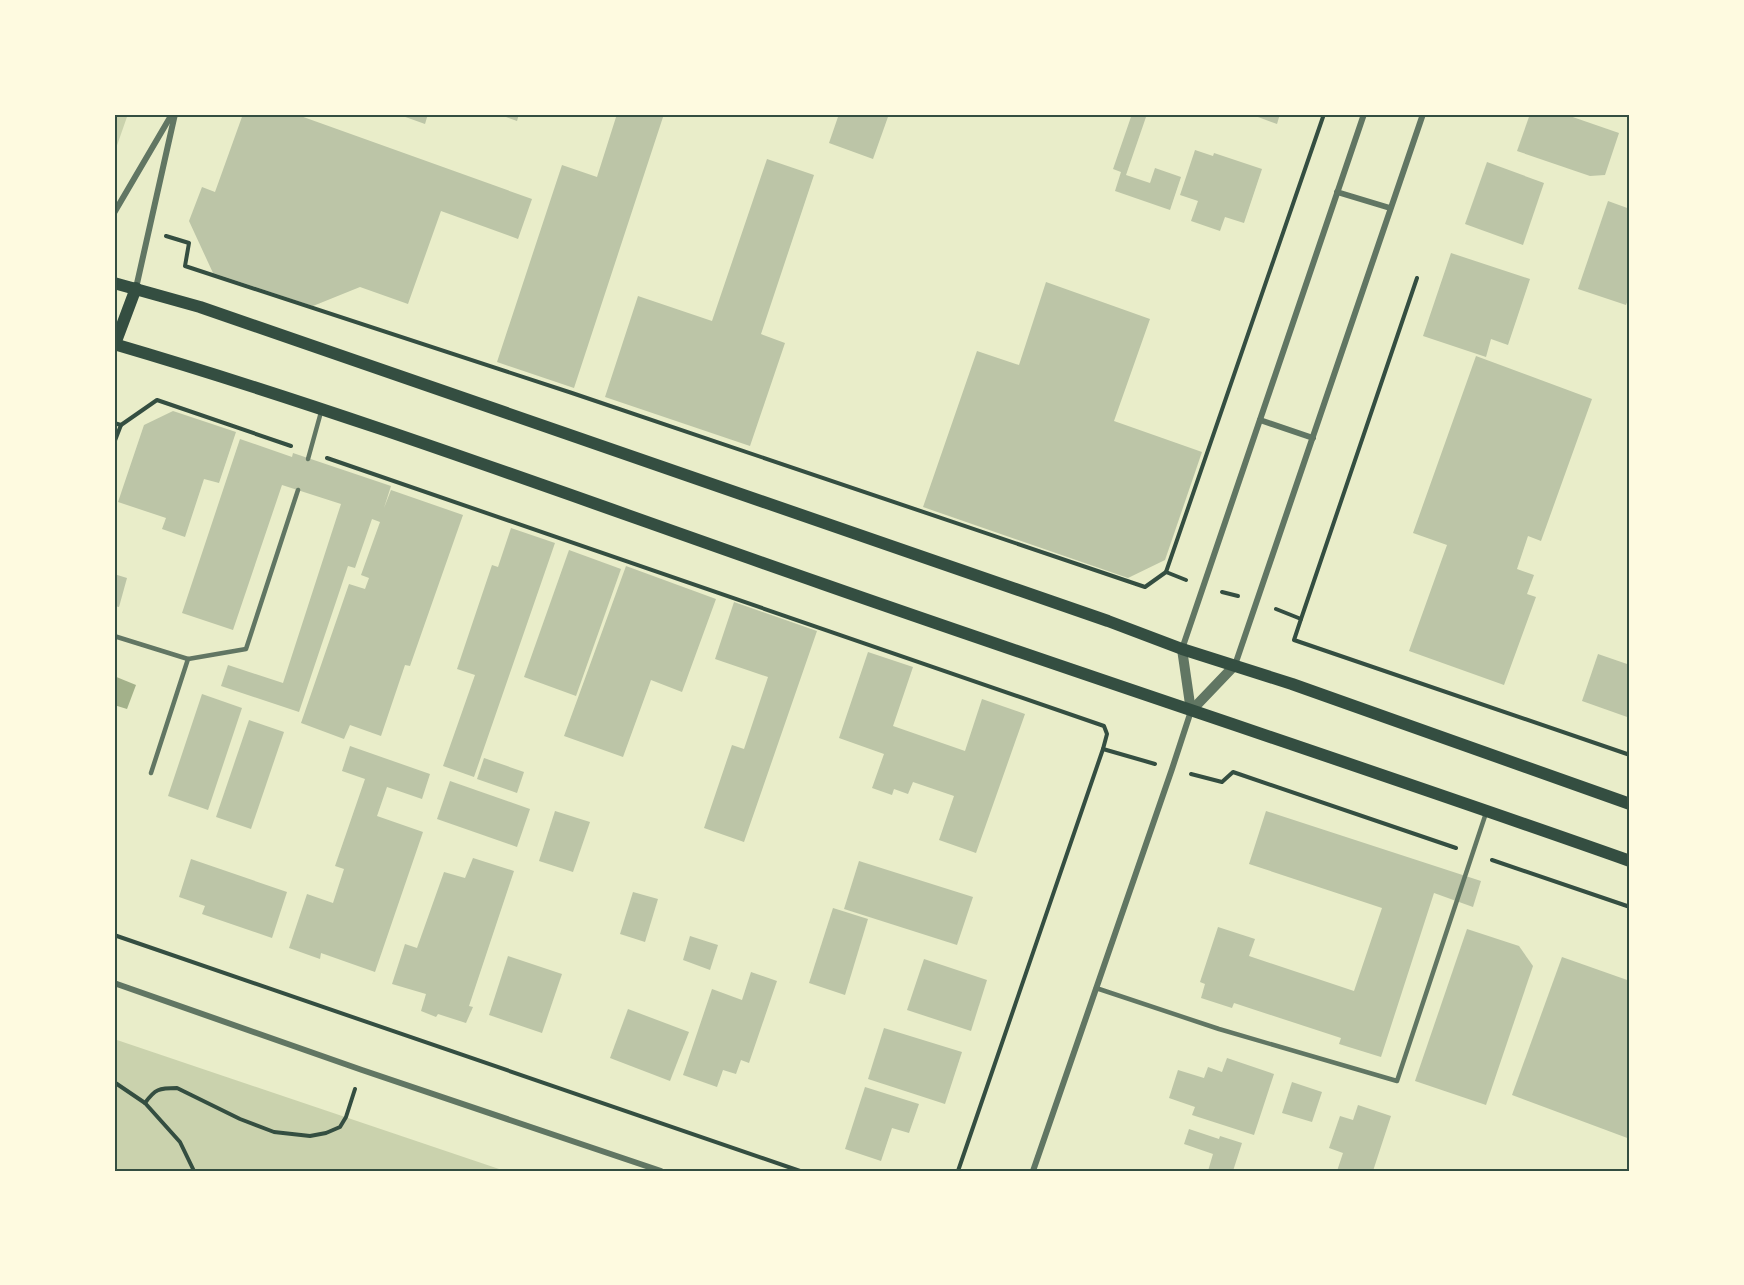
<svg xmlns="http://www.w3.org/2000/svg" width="1744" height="1285" font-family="'PT Sans',sans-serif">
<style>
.green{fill:#cad2ad}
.water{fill:#a3b18a}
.building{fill:#bcc5a7}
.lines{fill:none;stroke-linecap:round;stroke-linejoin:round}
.path{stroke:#344e41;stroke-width:4}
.service{stroke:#617663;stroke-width:4.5}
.minor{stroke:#617663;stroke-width:6}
.tertiary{stroke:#617663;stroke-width:10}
.secondary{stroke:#344e41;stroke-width:12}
.neatline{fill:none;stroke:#344e41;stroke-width:2}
</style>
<rect width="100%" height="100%" fill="#e9edc9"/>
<g class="green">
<polygon points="114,114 128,114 114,154"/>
<polygon points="114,1039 505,1171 114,1171"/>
</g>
<polygon class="water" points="114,676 136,685 127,709 114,705"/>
<g class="building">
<polygon points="243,114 295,114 532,199 518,239 441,211 408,304 360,287 313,306 213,273 189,221 202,187 215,192"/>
<polygon points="397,114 428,114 425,124"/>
<polygon points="498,114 519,114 517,121"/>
<polygon points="617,114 664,114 574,388 497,362 562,165 597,177"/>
<polygon points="839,114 889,114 873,159 829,143"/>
<polygon points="1132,114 1146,117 1126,175 1150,183 1155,168 1181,177 1170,210 1115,191 1121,172 1113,169"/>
<polygon points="1250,114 1280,114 1277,124"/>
<polygon points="1530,114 1564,114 1619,133 1605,175 1590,176 1517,151"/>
<polygon points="1195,150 1213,156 1214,153 1262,169 1244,223 1225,217 1220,231 1191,221 1198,201 1180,195"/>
<polygon points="767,159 814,175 761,334 785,343 750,446 605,397 638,296 712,321"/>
<polygon points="1487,162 1544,183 1523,245 1465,224"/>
<polygon points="1608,201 1630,209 1630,294 1626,305 1578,289"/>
<polygon points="1451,253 1530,279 1508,345 1491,339 1486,357 1423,336"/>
<polygon points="1046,282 1150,319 1114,421 1202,452 1165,560 1128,578 923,507 977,351 1019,365"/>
<polygon points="1476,356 1592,399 1541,541 1528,536 1517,569 1534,575 1527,594 1536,597 1504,685 1409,651 1447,545 1413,533"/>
<polygon points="173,411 236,432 219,483 204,479 185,537 162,529 166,518 118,502 144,425"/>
<polygon points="240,439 292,457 293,453 391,486 384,508 391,490 463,515 410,666 405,665 381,736 350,725 344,739 301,723 349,584 365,589 369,578 361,575 380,522 372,519 355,568 348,566 299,712 221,686 228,665 283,683 341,504 282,485 233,630 182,613"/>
<polygon points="511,528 555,543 474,777 443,766 475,675 457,669 492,565 498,567"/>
<polygon points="569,550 621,569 576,696 524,677"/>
<polygon points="626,566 716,599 682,692 651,680 623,757 564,736"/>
<polygon points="114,574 127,578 119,607 114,606"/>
<polygon points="734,602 817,631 744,842 704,828 732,745 744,749 768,677 715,659"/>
<polygon points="868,652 913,667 893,726 965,751 982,699 1025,714 976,853 939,840 954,796 913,782 908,794 894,789 892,795 872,788 884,754 839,738"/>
<polygon points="1598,654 1630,665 1630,718 1582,701"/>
<polygon points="202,694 242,708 208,810 168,796"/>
<polygon points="249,720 284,732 251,829 216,817"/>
<polygon points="350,746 430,774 422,799 387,787 377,816 423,832 375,972 321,953 320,959 289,948 307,894 333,903 344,869 335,866 365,779 342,771"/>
<polygon points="484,758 524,772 517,793 477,779"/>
<polygon points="450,781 530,809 517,847 437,819"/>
<polygon points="555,811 590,822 573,872 539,861"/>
<polygon points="1266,811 1481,881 1473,907 1434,893 1381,1057 1339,1044 1341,1038 1234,1003 1232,1008 1201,998 1205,984 1200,982 1218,927 1255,939 1249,956 1354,991 1382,908 1249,864"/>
<polygon points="473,858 514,871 469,1006 473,1007 466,1023 438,1014 436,1017 421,1011 426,994 392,984 405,944 417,948 444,872 465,878"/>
<polygon points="191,859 287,892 272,938 202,914 205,906 179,897"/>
<polygon points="859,861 973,897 957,945 844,909"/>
<polygon points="633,892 658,899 645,942 620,934"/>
<polygon points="833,908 868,919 845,995 809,983"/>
<polygon points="1467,929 1519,946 1533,966 1486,1105 1415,1081"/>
<polygon points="690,936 718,945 710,970 683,960"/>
<polygon points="508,956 562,974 542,1033 489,1015"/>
<polygon points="1562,957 1630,981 1630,1139 1512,1095"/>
<polygon points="924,959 987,980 971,1031 907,1010"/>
<polygon points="751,972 777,981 749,1063 741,1060 736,1074 723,1070 717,1087 683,1075 712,989 742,1000"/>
<polygon points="628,1009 689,1032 670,1081 610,1058"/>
<polygon points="884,1028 962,1052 945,1104 868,1079"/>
<polygon points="1227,1058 1274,1074 1254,1135 1192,1115 1195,1107 1169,1098 1178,1070 1204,1078 1208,1067 1222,1072"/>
<polygon points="1292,1082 1322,1092 1312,1122 1282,1113"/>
<polygon points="865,1087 919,1104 909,1133 892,1128 881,1161 845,1149"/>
<polygon points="1358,1105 1391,1116 1373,1171 1337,1171 1343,1153 1329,1148 1340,1116 1353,1120"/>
<polygon points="1189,1129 1219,1139 1220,1136 1242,1143 1233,1171 1208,1171 1213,1154 1184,1144"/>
</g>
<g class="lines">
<g class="path">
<polyline points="166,236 189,243 185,266 572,393 1145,587 1166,572"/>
<polyline points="114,423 121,425 114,443"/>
<polyline points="121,425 157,400 291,446"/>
<polyline points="327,458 1104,726 1107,734 1103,749 958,1171"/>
<polyline points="1186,580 1166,572 1324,114"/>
<polyline points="1222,592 1238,596"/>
<polyline points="1276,609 1301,619 1417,278"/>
<polyline points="1301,619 1294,640 1630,755"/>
<polyline points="1103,749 1155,764"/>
<polyline points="1191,774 1222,782 1233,772 1456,848"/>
<polyline points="1492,860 1630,907"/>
<polyline points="114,935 800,1171"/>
<polyline points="114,1082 145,1103 180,1142 194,1171"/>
<path d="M145,1103C155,1089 159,1088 177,1088L240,1119L274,1132L310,1136L326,1133L340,1127L346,1117L355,1089"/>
</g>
<g class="service">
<polyline points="308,459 321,412"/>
<polyline points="114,636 188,659 246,649 298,490"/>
<polyline points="151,773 188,659"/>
<polyline points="1096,988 1219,1029 1397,1081 1486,813"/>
</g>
<g class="minor">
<polyline points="1337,192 1390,208"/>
<polyline points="114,213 172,114"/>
<polyline points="136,288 175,114"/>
<polyline points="1260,420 1313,438"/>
<polyline points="1182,649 1364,114"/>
<polyline points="1235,665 1423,114"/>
<polyline points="114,983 362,1070 661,1171"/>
<polyline points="1033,1171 1172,769 1191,711"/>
</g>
<g class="tertiary">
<polyline points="1182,649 1191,711"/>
<polyline points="1191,711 1235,665"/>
</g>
<g class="secondary">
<polyline points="114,283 200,307 1108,621 1182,649 1292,684 1630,804"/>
<path d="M114,344C353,414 587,502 823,584C1091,678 1362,766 1630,861"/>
<polyline points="115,344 136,288"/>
</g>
</g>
<rect width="1744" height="1285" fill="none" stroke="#fefae0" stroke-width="231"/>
<rect x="116" y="116" width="1512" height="1054" class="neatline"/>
</svg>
